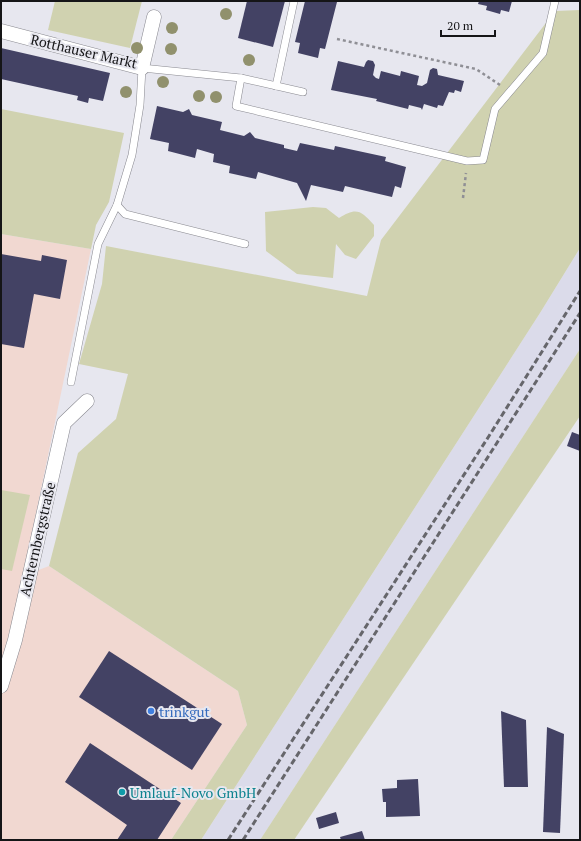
<svg xmlns="http://www.w3.org/2000/svg" width="581" height="841" font-family="'PT Serif',serif">
<style>
.commercial{fill:#f1d8d1}
.built{fill:#dbdbea}
.green{fill:#d0d2b0}
.building{fill:#434264}
.lines{fill:none;stroke-linecap:round;stroke-linejoin:round}
.lane-casing{stroke:#898990;stroke-width:8}
.street-casing{stroke:#898990;stroke-width:15}
.path{stroke:#8f8f95;stroke-width:2.5;stroke-dasharray:3 3;stroke-linecap:butt}
.lane{stroke:#fff;stroke-width:7}
.street{stroke:#fff;stroke-width:14}
.rail{stroke:#66666b;stroke-width:3;stroke-dasharray:6 3;stroke-linecap:butt}
.tree{fill:#91916d}
.shop-dot{fill:#3f7fe0;stroke:#e7e7ef;stroke-width:1.5}
.culture-dot{fill:#0f9aa8;stroke:#e7e7ef;stroke-width:1.5}
.labels{text-anchor:middle;dominant-baseline:central;stroke-width:4;stroke-linejoin:round;paint-order:stroke}
.street-label{font-size:14px;fill:#151517;stroke:#e7e7ef}
.shop-label{font-size:14px;fill:#366cbe;stroke:#e7e7ef;text-anchor:start}
.culture-label{font-size:14px;fill:#0d838f;stroke:#e7e7ef;text-anchor:start}
</style>
<rect width="100%" height="100%" fill="#e7e7ef"/>
<polygon class="commercial" points="1,234 91,249 23,576 49,566 238,691 247,725 171,840 1,840"/>
<polygon class="built" points="580,248 580,349 260,840 201,840 540,313"/>
<g class="green">
<polygon points="55,1 142,1 130,48 48,30"/>
<polygon points="580,10 580,248 540,313 201,840 171,840 247,725 238,691 49,566 78,453 116,419 128,374 79,364 102,284 106,246 367,296 381,240 555,11"/>
<polygon points="1,109 124,133 109,202 96,225 91,249 1,234"/>
<path d="M313,207L326,208L339,218C356,207 361,210 374,225V236L356,259L345,255L336,244L333,278L297,274L266,251L265,212Z"/>
<polygon points="580,349 580,416 294,840 260,840"/>
<polygon points="1,490 30,495 12,571 1,569"/>
</g>
<g class="building">
<polygon points="247,1 285,1 273,47 238,38"/>
<polygon points="305,1 337,2 325,49 320,48 318,58 298,53 300,43 295,42"/>
<polygon points="479,1 512,1 509,12 501,10 500,14 486,10 487,6 478,4"/>
<polygon points="1,48 110,73 103,101 89,98 88,103 77,100 78,96 1,79"/>
<polygon points="368,60 373,61 375,65 373,75 376,78 379,79 381,71 400,76 401,71 419,76 417,85 422,86 427,83 430,70 433,68 437,69 438,75 464,81 461,92 455,90 454,93 449,92 443,106 438,105 437,108 424,104 422,110 421,108 409,105 408,109 376,101 377,99 331,90 338,61 364,67 366,62"/>
<polygon points="157,106 183,112 189,109 192,115 222,122 220,130 244,136 250,132 255,138 284,145 284,148 297,151 300,143 334,150 335,146 386,157 385,161 406,167 401,188 395,186 392,197 345,186 343,192 311,185 306,201 297,183 258,172 256,179 229,173 230,166 213,162 214,154 197,149 195,158 168,151 169,143 150,139"/>
<polygon points="1,254 41,261 42,255 67,260 60,299 34,294 24,348 1,344"/>
<polygon points="572,432 580,435 580,451 567,446"/>
<polygon points="109,651 222,724 192,770 79,697"/>
<polygon points="501,711 526,720 528,787 504,787"/>
<polygon points="547,727 564,734 560,833 543,832"/>
<polygon points="90,743 181,803 157,840 117,840 127,825 65,782"/>
<polygon points="418,779 420,816 386,817 386,802 383,802 382,789 397,788 397,780"/>
<polygon points="336,812 339,823 319,829 316,818"/>
<polygon points="362,831 365,840 341,840 340,837"/>
</g>
<g class="lines">
<defs>
<g id="lane">
<polyline points="241,78 236,106 467,161 483,160 495,109 543,53 555,1"/>
<polyline points="276,86 294,1"/>
<polyline points="245,244 125,214 117,205 132,155 140,105 142,68 241,78 303,92"/>
<polyline points="71,382 98,244 117,205"/>
</g>
<g id="street">
<polyline points="1,31 142,68 154,17"/>
<polyline points="1,686 15,640 64,423 87,401"/>
</g>
</defs>
<use href="#lane" class="lane-casing"/>
<use href="#street" class="street-casing"/>
<g class="path">
<polyline points="337,39 476,69 500,85"/>
<polyline points="463,198 466,173"/>
</g>
<use href="#lane" class="lane"/>
<use href="#street" class="street"/>
<g class="rail">
<polyline points="228,840 489,436 580,291"/>
<polyline points="243,840 580,313"/>
</g>
</g>
<g class="tree">
<circle cx="226" cy="14" r="6"/>
<circle cx="172" cy="28" r="6"/>
<circle cx="137" cy="48" r="6"/>
<circle cx="171" cy="49" r="6"/>
<circle cx="249" cy="60" r="6"/>
<circle cx="163" cy="82" r="6"/>
<circle cx="126" cy="92" r="6"/>
<circle cx="199" cy="96" r="6"/>
<circle cx="216" cy="97" r="6"/>
</g>
<circle class="shop-dot" cx="151" cy="711" r="4"/>
<circle class="culture-dot" cx="122" cy="792" r="4"/>
<g class="labels">
<g class="street-label">
<text transform="translate(84 51) rotate(13)">Rotthauser Markt</text>
<text transform="translate(37 539) rotate(-77)">Achternbergstraße</text>
</g>
<g class="shop-label">
<text x="159" y="711">trinkgut</text>
</g>
<g class="culture-label">
<text x="130" y="792">Umlauf-Novo GmbH</text>
</g>
</g>
<rect width="581" height="841" fill="none" stroke="#151517" stroke-width="4"/>
<path d="M441 30v6h54v-6" fill="none" stroke="#151517" stroke-width="2"/>
<text x="447" y="30" font-size="12" fill="#151517" stroke="#e7e7ef" stroke-width="3" paint-order="stroke">20 m</text>
</svg>
